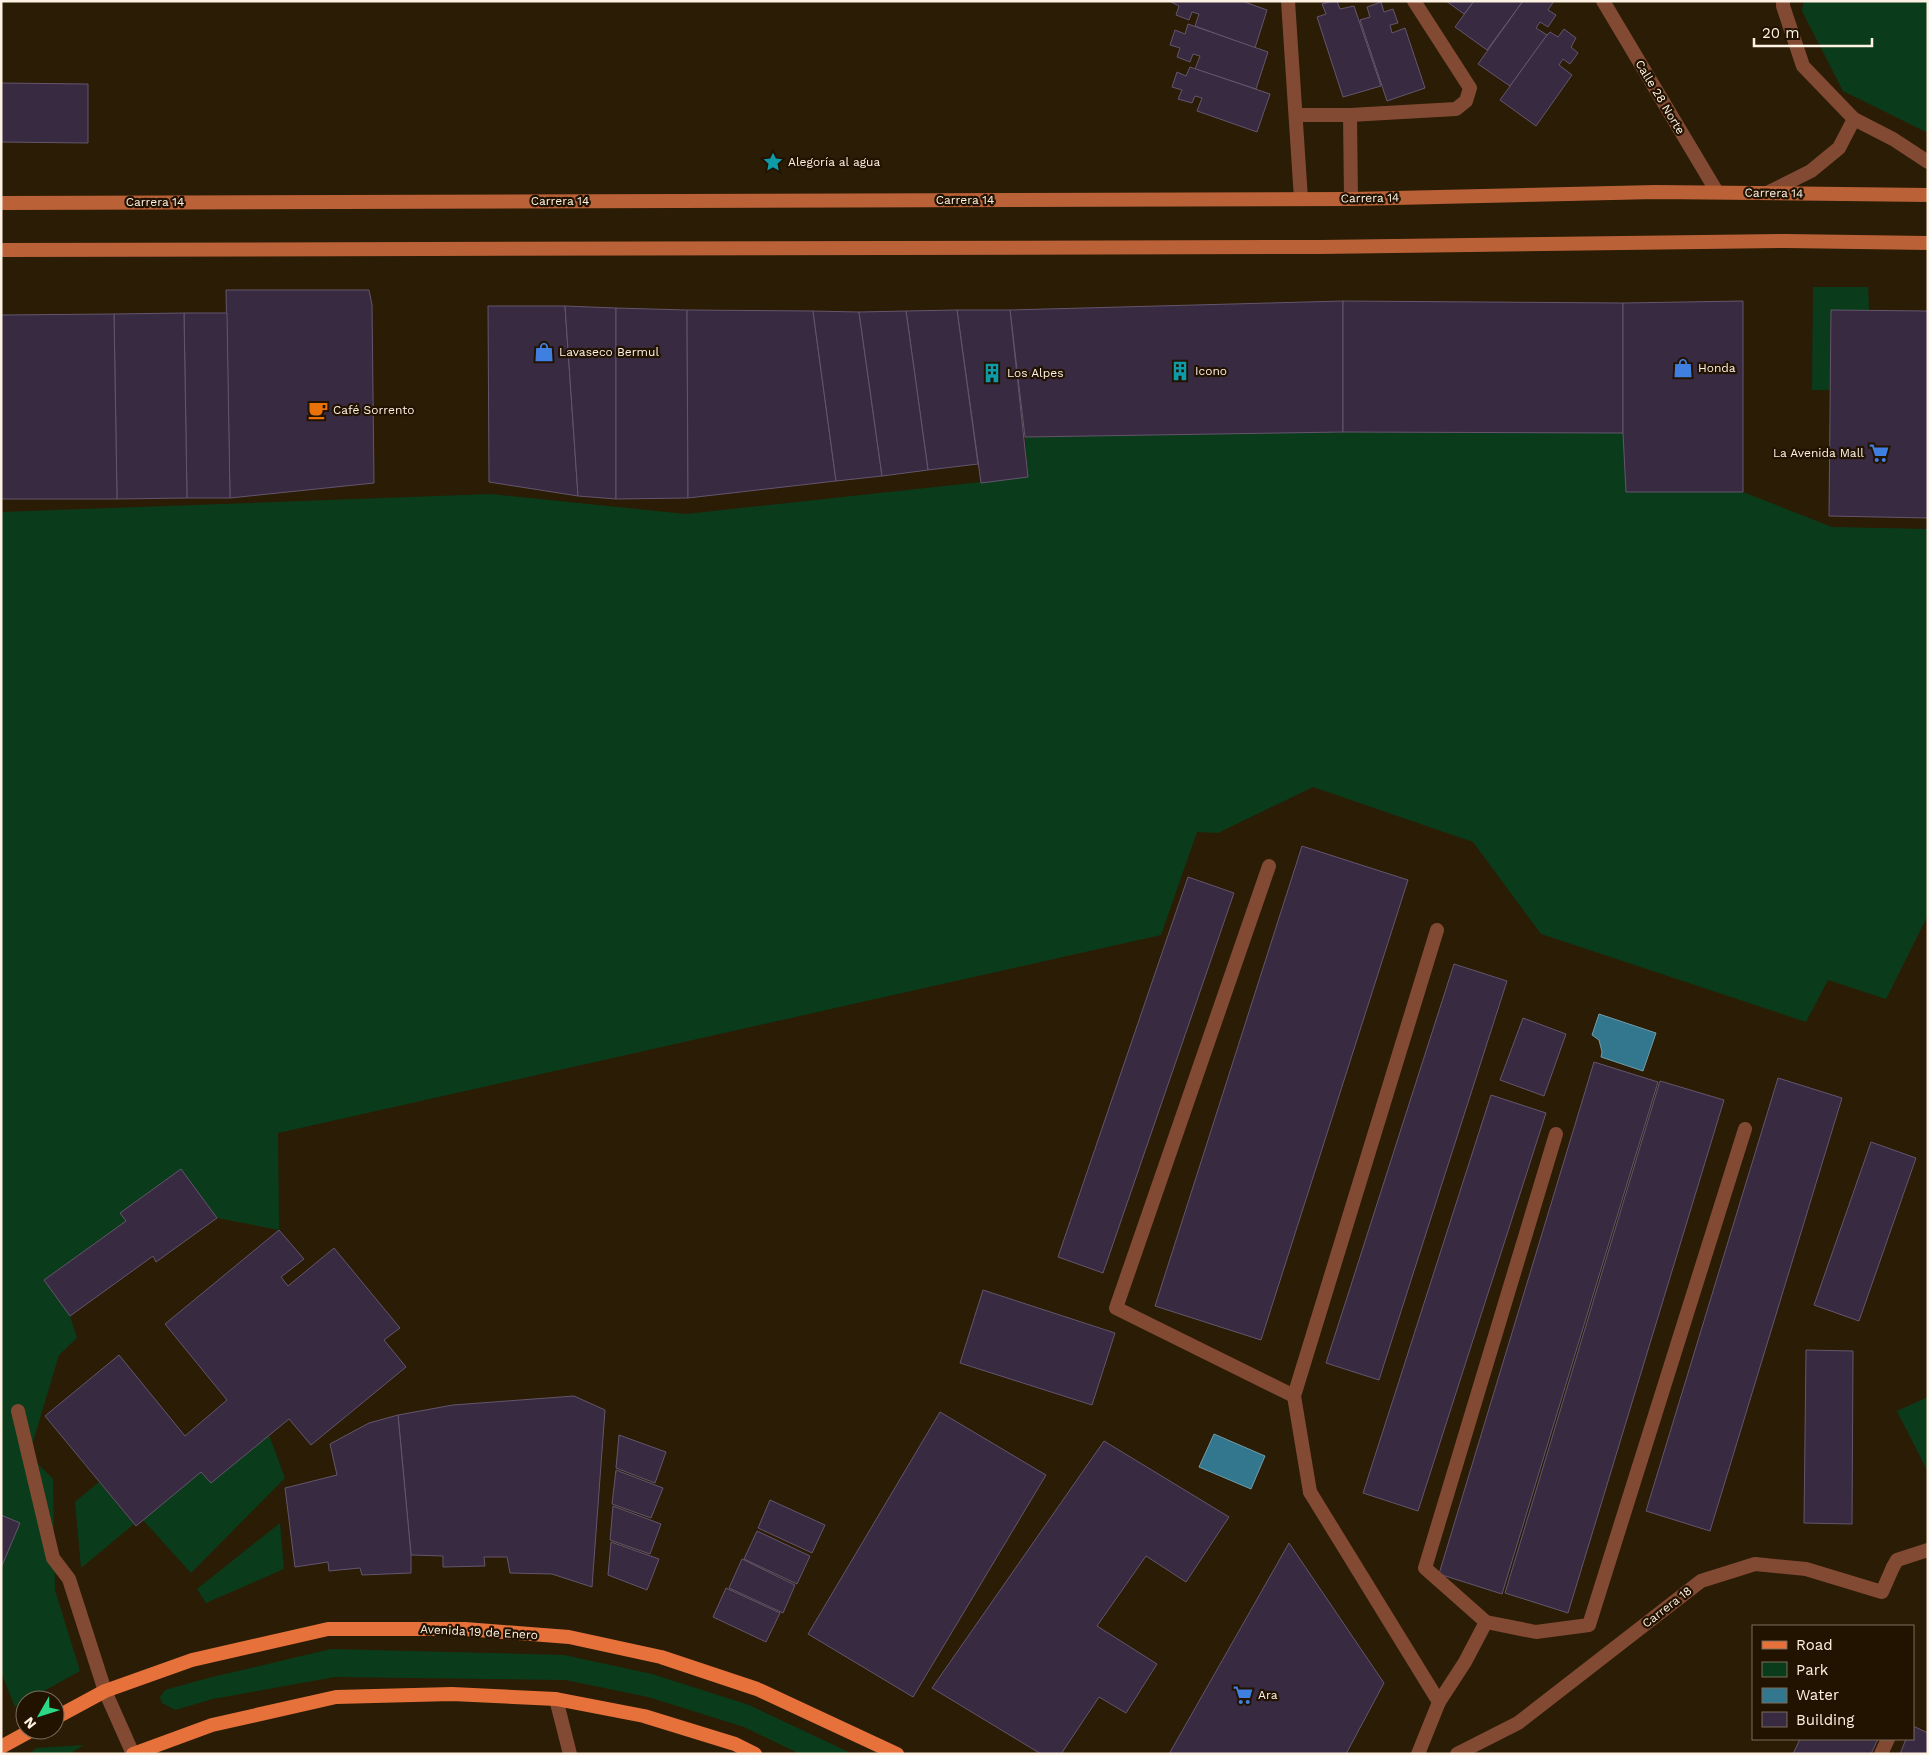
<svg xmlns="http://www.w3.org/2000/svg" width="1929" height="1755" font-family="'Work Sans',sans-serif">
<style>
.green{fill:#0a3c1b}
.water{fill:#33778f;stroke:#709ca8}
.building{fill:#382b41;stroke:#64556e}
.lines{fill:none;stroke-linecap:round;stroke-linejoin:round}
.service{stroke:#824a32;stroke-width:14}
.minor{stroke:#824a32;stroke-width:14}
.secondary{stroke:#bb6137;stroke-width:14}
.primary{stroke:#e6713a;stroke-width:14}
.labels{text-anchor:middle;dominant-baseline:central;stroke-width:4.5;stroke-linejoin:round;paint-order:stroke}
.street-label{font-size:12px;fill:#fdf2e4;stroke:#221200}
.poi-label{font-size:12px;fill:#fdf2e4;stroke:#221200;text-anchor:start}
</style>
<rect width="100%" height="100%" fill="#2b1c05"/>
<g class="green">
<polygon points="1804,1 1928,1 1928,133 1843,91 1802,11"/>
<polygon points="1813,287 1868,287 1869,310 1831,310 1830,390 1812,390"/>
<polygon points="1343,432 1623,433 1626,492 1743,492 1832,527 1928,529 1928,915 1886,999 1828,980 1806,1022 1541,934 1473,842 1313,787 1218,833 1197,832 1161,935 278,1133 279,1230 217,1218 181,1169 121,1212 126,1221 44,1280 70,1316 77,1338 59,1355 29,1455 53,1479 55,1590 80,1671 15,1707 1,1672 1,1568 20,1523 1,1515 1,512 491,494 686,514 1028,477 1025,437"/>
<polygon points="1928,1397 1928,1472 1897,1411"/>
<polygon points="269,1435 285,1478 191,1573 143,1520 201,1472 211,1483"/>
<polygon points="99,1482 134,1524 81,1568 75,1502"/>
<polygon points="280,1523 284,1569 206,1603 197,1589"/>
<polygon points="331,1649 564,1655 652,1674 749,1705 853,1754 800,1754 744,1727 648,1697 565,1680 335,1677 213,1699 175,1710 162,1703 160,1697 165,1690 208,1678"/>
<polygon points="84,1745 69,1754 28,1754 37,1748"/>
</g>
<g class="water">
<polygon points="1599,1014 1656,1033 1643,1071 1601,1057 1602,1052 1599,1040 1592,1035"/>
<polygon points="1214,1434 1265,1456 1251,1489 1199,1467"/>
</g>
<g class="building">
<polygon points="1169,1 1242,1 1267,10 1255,48 1195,26 1199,14 1192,12 1189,20 1176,15 1179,6"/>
<polygon points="1332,1 1337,1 1340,9 1354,6 1381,86 1343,97 1317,17 1326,14 1322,4"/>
<polygon points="1446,1 1474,1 1464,14"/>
<polygon points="1474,1 1523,1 1487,50 1455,27"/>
<polygon points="1523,1 1554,1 1548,10 1556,15 1548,27 1540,22 1536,28 1547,35 1510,86 1478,64"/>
<polygon points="1381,2 1384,12 1393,9 1398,23 1390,25 1392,33 1405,28 1425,88 1387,101 1360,20 1370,17 1367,7"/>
<polygon points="1188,24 1268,52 1256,89 1195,69 1200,56 1193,54 1190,62 1177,57 1180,48 1170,45 1175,30 1185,34"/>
<polygon points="1564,29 1576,38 1571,47 1578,53 1570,64 1563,59 1559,65 1572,75 1536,126 1500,100 1547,35 1550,32 1558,37"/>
<polygon points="1190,67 1270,94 1257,132 1197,111 1202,98 1195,96 1192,103 1178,99 1182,90 1172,87 1177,72 1186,76"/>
<polygon points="1,83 88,84 88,143 1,142"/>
<polygon points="226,290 369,290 372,305 374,483 230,498"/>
<polygon points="1343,301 1343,432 1025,437 1010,310"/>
<polygon points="1343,301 1623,303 1623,433 1343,432"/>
<polygon points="1743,301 1743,492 1626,492 1623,433 1623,303"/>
<polygon points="488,306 565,306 578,496 489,482"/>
<polygon points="565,306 616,308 616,499 578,496"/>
<polygon points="616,308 687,310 688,498 616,499"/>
<polygon points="687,310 813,311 836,481 688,498"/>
<polygon points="957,310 1010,310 1028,477 981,483"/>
<polygon points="957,310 978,464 928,470 906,311"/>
<polygon points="1831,310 1928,311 1928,518 1829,516"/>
<polygon points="813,311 859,312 882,476 836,481"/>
<polygon points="906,311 928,470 882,476 859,312"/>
<polygon points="184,313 227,313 230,498 187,498"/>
<polygon points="184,313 187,498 117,499 114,314"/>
<polygon points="114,314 117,499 1,499 1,315"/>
<polygon points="1302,846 1408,880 1261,1340 1155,1306"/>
<polygon points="1188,877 1234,893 1103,1273 1058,1257"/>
<polygon points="1454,964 1507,981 1379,1380 1326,1363"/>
<polygon points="1523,1018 1566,1034 1544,1096 1500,1080"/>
<polygon points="1594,1062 1658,1082 1502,1594 1439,1574"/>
<polygon points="1778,1078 1842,1098 1710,1531 1646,1511"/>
<polygon points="1660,1081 1724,1100 1568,1613 1505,1593"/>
<polygon points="1491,1095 1546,1113 1418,1511 1363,1493"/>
<polygon points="1871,1142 1916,1158 1859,1321 1814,1305"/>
<polygon points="181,1169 217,1218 156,1262 153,1256 70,1316 44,1280 126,1221 120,1213"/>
<polygon points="279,1230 304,1259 281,1277 288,1286 334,1248 400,1328 384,1340 406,1367 311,1445 289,1419 211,1483 201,1472 136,1526 45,1416 119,1355 185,1436 227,1400 165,1324"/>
<polygon points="983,1290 1115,1333 1092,1405 960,1363"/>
<polygon points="1806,1350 1853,1351 1852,1524 1804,1523"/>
<polygon points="574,1396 605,1410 592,1587 552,1574 510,1573 507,1557 484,1557 485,1566 443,1567 443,1556 411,1555 398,1415 453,1405"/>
<polygon points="940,1412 1046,1475 913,1697 808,1634"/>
<polygon points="398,1415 411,1555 411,1573 362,1575 360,1568 329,1571 328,1562 295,1567 285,1488 337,1475 330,1444 369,1423"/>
<polygon points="619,1435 666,1452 655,1483 616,1468"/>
<polygon points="1104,1441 1229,1517 1186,1582 1146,1556 1097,1626 1157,1664 1126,1713 1099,1697 1061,1754 1041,1754 932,1688"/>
<polygon points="616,1470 663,1488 651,1518 612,1504"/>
<polygon points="770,1500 825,1525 812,1553 758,1528"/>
<polygon points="613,1506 661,1524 650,1554 610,1540"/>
<polygon points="1,1515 20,1523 1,1568"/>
<polygon points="757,1531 810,1556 797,1584 744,1559"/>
<polygon points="611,1542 659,1559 647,1590 608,1575"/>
<polygon points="1289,1543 1384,1683 1346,1754 1169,1754"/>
<polygon points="742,1559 795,1585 783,1613 729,1588"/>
<polygon points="726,1588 780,1613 766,1642 713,1617"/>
<polygon points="1913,1726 1928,1733 1928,1754 1900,1754 1906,1739 1913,1739"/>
<polygon points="1800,1739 1878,1739 1871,1754 1793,1754"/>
</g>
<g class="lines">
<g class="service">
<polyline points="1288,1 1301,199"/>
<polyline points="1296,115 1350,115 1456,109 1466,101 1470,88 1414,1"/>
<polyline points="1350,115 1351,199"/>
<polyline points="1269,866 1116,1308 1294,1396"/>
<polyline points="18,1411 53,1558 69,1579 105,1691 133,1754"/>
<polyline points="1310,1492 1294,1396 1437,930"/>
<polyline points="1893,1567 1897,1560 1928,1550"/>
<polyline points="1486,1622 1536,1632 1589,1625 1745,1129"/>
<polyline points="556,1699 570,1754"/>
<polyline points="1439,1702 1465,1662 1486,1622 1425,1568 1556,1134"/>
<polyline points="1881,1754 1888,1739"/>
</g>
<g class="minor">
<polyline points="1603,1 1717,192"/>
<polyline points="1783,1 1783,6 1803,66 1854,119 1893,139 1928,162"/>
<polyline points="1767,193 1811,171 1839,148 1854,119"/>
<polyline points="1310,1492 1439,1702 1418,1754"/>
<polyline points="1457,1754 1518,1723 1701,1581 1755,1564 1806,1569 1882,1592 1893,1567"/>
</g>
<g class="secondary">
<polyline points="1,203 1351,199 1656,192 1928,195"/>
<polyline points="1,250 1319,247 1786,241 1928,243"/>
</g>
<g class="primary">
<polyline points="55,1718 105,1691 192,1660 328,1629 465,1629 569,1637 661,1657 757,1689 897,1754"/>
<polyline points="1,1747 32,1730"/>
<polyline points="133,1754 212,1725 336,1697 452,1694 556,1699 644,1716 735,1744 755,1754"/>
</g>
</g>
<defs>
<symbol id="sight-bare" viewBox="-9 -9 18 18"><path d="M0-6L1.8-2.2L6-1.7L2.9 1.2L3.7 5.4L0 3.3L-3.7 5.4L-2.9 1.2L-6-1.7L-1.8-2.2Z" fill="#0f9aa8" stroke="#221200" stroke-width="2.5" paint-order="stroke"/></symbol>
<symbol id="shop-bare" viewBox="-9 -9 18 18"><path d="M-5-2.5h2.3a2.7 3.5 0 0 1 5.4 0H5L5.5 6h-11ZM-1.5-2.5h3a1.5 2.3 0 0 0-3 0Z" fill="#3f7fe0" stroke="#221200" stroke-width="2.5" paint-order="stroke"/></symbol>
<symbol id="building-bare" viewBox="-9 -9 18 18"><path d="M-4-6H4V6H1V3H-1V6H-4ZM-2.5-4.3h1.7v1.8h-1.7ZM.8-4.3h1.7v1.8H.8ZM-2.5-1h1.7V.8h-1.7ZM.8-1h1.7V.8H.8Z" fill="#0f9aa8" stroke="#221200" stroke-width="2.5" paint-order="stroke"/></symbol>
<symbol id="cafe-bare" viewBox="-9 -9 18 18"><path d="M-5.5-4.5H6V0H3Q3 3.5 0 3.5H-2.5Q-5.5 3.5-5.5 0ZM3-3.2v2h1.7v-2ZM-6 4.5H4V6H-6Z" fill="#e8710a" stroke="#221200" stroke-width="2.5" paint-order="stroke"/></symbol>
<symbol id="supermarket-bare" viewBox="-9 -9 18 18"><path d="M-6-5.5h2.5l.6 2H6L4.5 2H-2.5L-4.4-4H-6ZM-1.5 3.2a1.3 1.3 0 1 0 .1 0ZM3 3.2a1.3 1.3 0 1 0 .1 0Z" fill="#3f7fe0" stroke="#221200" stroke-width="2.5" paint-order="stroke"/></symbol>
</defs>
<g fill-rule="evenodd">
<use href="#sight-bare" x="759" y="148" width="28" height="28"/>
<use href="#shop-bare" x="530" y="338" width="28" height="28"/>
<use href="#shop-bare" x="1669" y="354" width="28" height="28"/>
<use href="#building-bare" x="1166" y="357" width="28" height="28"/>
<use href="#building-bare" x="978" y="359" width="28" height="28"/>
<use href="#cafe-bare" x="304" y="396" width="28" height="28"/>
<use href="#supermarket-bare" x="1865" y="439" width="28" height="28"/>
<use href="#supermarket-bare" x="1229" y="1681" width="28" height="28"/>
</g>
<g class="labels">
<g class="street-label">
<text transform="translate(1660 97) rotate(59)">Calle 28 Norte</text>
<text transform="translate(1774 193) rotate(1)">Carrera 14</text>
<text transform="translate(1370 198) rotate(-1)">Carrera 14</text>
<text x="965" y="200">Carrera 14</text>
<text x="560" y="201">Carrera 14</text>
<text x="155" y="202">Carrera 14</text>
<text transform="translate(1667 1607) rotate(-38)">Carrera 18</text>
<text transform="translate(479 1632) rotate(3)">Avenida 19 de Enero</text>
</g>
<g class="poi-label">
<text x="788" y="162">Alegoría al agua</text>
<text x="559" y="352">Lavaseco Bermul</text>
<text x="1698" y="368">Honda</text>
<text x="1195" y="371">Icono</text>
<text x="1007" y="373">Los Alpes</text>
<text x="333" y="410">Café Sorrento</text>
<text x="1864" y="453" text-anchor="end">La Avenida Mall</text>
<text x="1258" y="1695">Ara</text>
</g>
</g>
<rect width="1929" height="1755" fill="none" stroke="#fdf2e4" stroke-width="5"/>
<rect x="1752" y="1625" width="162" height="115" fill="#221200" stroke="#7a6c5b"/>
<rect x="1762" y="1641" width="25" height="8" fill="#e6713a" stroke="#7a6c5b"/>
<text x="1796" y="1650" font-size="15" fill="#fdf2e4">Road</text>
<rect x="1762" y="1662" width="25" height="15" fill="#0a3c1b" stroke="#7a6c5b"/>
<text x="1796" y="1675" font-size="15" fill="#fdf2e4">Park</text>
<rect x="1762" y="1688" width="25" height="15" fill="#33778f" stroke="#7a6c5b"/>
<text x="1796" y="1700" font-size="15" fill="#fdf2e4">Water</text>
<rect x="1762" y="1712" width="25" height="15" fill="#382b41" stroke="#7a6c5b"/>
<text x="1796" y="1725" font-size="15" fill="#fdf2e4">Building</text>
<g transform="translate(40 1715) rotate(231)"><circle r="24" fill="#221200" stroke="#7a6c5b"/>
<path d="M0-4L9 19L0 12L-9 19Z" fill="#2ad885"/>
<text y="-8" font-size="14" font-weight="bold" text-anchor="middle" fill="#fdf2e4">N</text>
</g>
<path d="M1754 38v8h118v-8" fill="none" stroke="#fdf2e4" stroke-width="2.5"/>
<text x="1762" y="38" font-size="15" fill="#fdf2e4" stroke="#221200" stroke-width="4" paint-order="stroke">20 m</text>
</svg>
